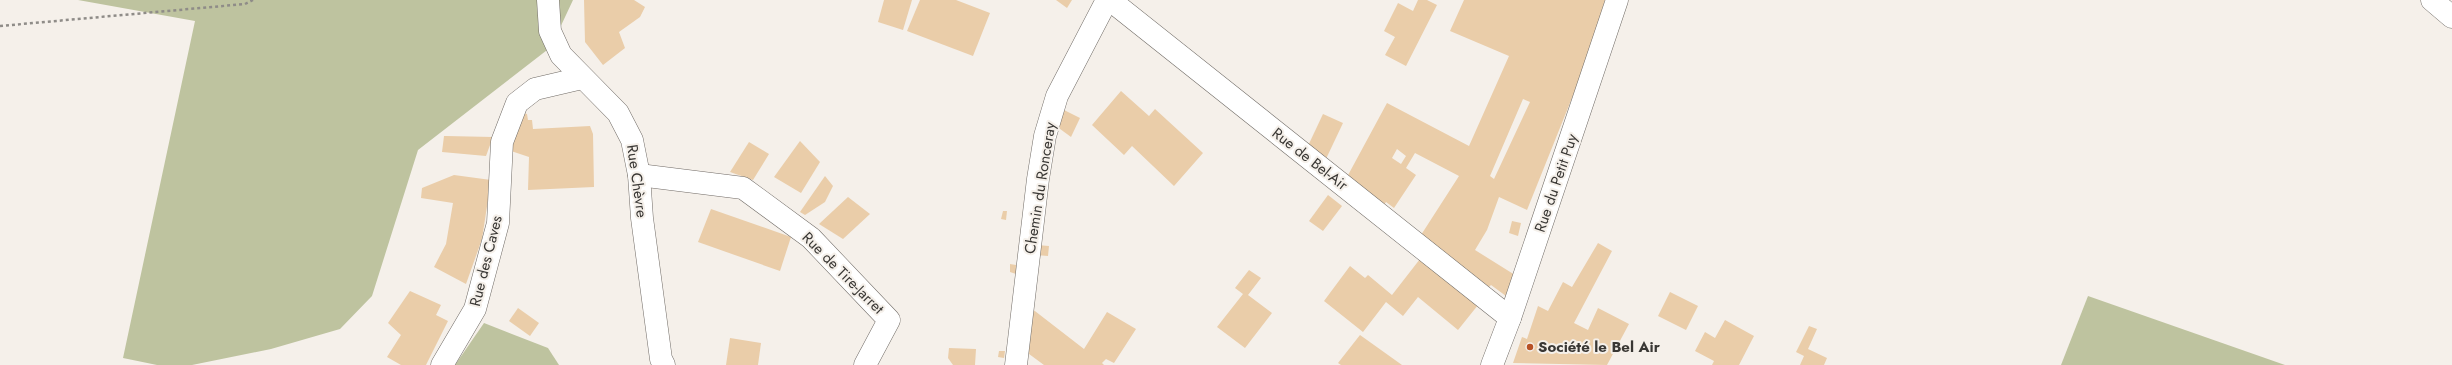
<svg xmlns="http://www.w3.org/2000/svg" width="2452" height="365" font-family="Jost,sans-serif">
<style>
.green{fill:#bec39f}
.building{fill:#eacda9;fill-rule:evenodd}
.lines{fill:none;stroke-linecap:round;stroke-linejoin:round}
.minor-casing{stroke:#706b66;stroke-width:23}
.path{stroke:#8f8c88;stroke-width:2.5;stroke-dasharray:3 3;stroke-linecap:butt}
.minor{stroke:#fff;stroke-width:22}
.poi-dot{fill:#b85226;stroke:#f5f0ea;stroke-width:1.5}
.labels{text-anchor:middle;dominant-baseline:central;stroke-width:4;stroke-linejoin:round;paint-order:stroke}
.street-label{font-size:15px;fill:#393734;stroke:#f5f0ea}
.poi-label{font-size:15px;font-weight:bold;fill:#393734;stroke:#f5f0ea;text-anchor:start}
</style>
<rect width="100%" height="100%" fill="#f5f0ea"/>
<g class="green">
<polygon points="78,0 573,0 551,47 418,150 372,296 340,329 271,349 192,365 157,365 123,358 195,21"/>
<polygon points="2088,296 2285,365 2061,365"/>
<polygon points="484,323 548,348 559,365 455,365"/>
</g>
<g class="building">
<polygon points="584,0 634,0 645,7 640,17 619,32 625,48 603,65 585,42"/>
<polygon points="884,0 912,0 903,30 878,22"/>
<polygon points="920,0 956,0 990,13 973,56 907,31"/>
<polygon points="1056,0 1072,0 1067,8"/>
<polygon points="1418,0 1427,0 1437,5 1406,66 1385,55 1395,37 1384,31 1398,3 1413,11"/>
<path d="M1464,0H1605L1586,63L1527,210L1499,197L1487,230L1475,250L1515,275L1506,296L1491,285L1489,287L1421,235L1459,176L1415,153L1406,168L1416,175L1394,208L1386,202L1384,205L1347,177L1387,103L1469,146L1509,56L1450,31ZM1523,99L1530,102L1494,179L1490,176ZM1397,149L1406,156L1401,164L1392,158Z"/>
<polygon points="1121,91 1149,116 1155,109 1203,153 1174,186 1132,146 1124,155 1092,125"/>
<polygon points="1060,108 1080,118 1071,137 1052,123"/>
<polygon points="523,113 527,114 528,120 532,120 533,129 590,126 593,134 594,187 528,190 529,157 511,151"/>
<polygon points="1323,114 1343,123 1325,161 1307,148"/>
<polygon points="444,136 446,136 493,137 486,156 442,152"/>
<polygon points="800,141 820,162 801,193 774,177"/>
<polygon points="749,142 769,154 753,180 730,172"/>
<polygon points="454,175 491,180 482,239 466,284 434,267 446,244 453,203 421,198 422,188"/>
<polygon points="825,176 833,186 825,202 805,215 800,212"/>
<polygon points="1328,195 1342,206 1323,231 1309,221"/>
<polygon points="848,197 870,214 843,239 819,224"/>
<polygon points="711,209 791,237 780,271 698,242"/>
<polygon points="1003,211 1007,211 1006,220 1001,219"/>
<polygon points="1512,221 1521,223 1518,236 1509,233"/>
<polygon points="1598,243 1612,251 1574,323 1588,330 1598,308 1629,324 1607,365 1513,363 1522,337 1527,339 1538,306 1548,311 1563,282 1572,287"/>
<polygon points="1037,245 1049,246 1048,256 1036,255"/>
<polygon points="1420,259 1478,305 1458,330 1418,297 1403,316 1386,302 1363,332 1324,301 1350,266 1365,278 1368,275 1392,295"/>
<polygon points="1010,264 1016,265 1016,274 1010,272"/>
<polygon points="1249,270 1261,278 1248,295 1272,313 1245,348 1217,327 1243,294 1235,288"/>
<polygon points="410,291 441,305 436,315 448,321 426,365 401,365 387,357 401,335 388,323"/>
<polygon points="1670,292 1698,306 1686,330 1658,316"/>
<polygon points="518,308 539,323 530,336 509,321"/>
<polygon points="1031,308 1084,349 1107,312 1136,329 1114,363 1106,359 1102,363 1104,365 1044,365 1025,351"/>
<polygon points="1725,320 1754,336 1739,365 1712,365 1714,361 1695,351 1705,332 1715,338"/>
<polygon points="1809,326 1817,329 1808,349 1827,358 1824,365 1800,365 1804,356 1796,352"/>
<polygon points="1360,335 1402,365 1341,365 1338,363"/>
<polygon points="730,338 761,343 758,365 726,365"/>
<polygon points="949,348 976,349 975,365 953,365 948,358"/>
<polygon points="999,351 1005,351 1004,358 998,357"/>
</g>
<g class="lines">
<defs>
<g id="minor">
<polyline points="548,0 550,31 561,55 618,113 632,140 639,175 642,218 661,359 664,365"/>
<polyline points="1110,0 1510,318"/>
<polyline points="2432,0 2452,17"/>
<polyline points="639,175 743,188 811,238 889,320 865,365"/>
<polyline points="442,365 475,309 498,223 502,142 517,103 535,89 582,78"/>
<polyline points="1016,365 1038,179 1045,136 1057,96 1107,0"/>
<polyline points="1492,365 1510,318 1617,0"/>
</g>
</defs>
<use href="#minor" class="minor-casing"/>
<polyline class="path" points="0,26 245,4 253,0"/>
<use href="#minor" class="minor"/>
</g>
<circle class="poi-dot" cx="1530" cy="347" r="4"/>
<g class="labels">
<g class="street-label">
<text transform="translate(1310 159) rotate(38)">Rue de Bel-Air</text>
<text transform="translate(637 181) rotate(82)">Rue Chèvre</text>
<text transform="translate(1556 183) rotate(-71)">Rue du Petit Puy</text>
<text transform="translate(1040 188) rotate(-81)">Chemin du Ronceray</text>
<text transform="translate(486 261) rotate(-76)">Rue des Caves</text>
<text transform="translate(843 273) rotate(45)">Rue de Tire-Jarret</text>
</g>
<g class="poi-label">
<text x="1538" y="347">Société le Bel Air</text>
</g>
</g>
</svg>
